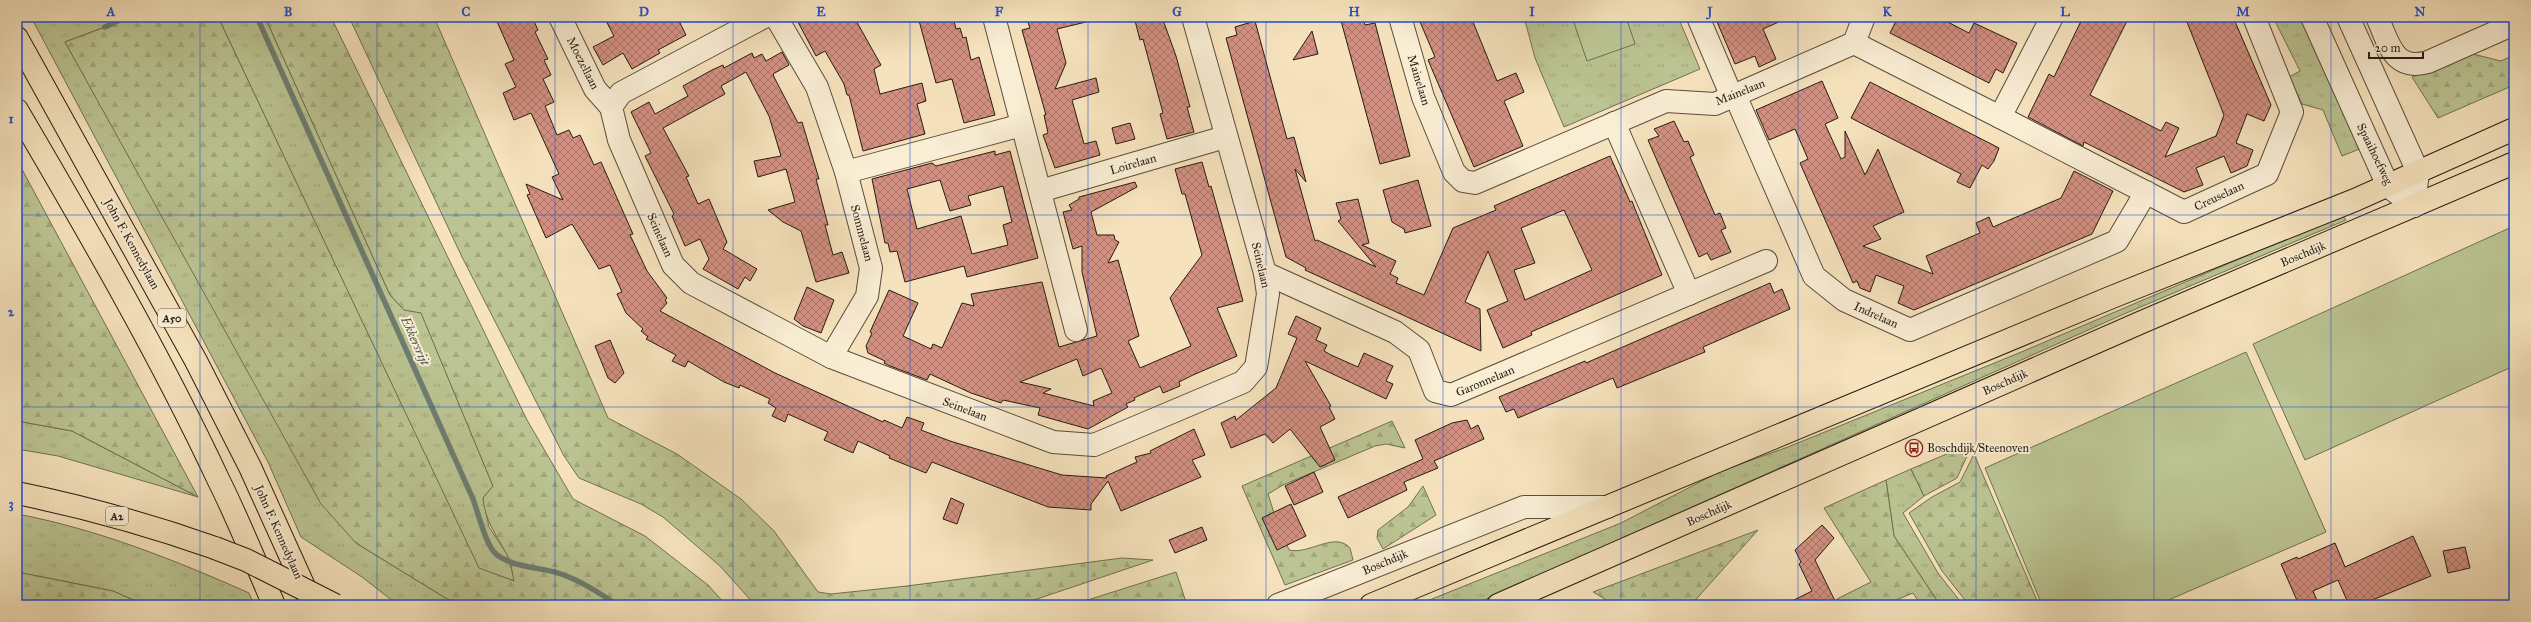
<svg xmlns="http://www.w3.org/2000/svg" width="2531" height="622" font-family="'IM FELL Great Primer',serif">
<style>
.grass{fill:url(#grass-tufts);stroke:#707052}
.forest{fill:url(#forest-firs);stroke:#707052}
.garden{fill:#bbc492;stroke:#707052}
.lines{fill:none;stroke-linecap:round;stroke-linejoin:round}
.stream{stroke:#6d7d71;stroke-width:5.5}
.building{fill:url(#building-cross-hatch);stroke:#261b13;fill-rule:evenodd}
.minor-casing{stroke:#5a4d3e;stroke-width:24}
.major-casing{stroke:#261b13;stroke-width:24}
.highway-casing{stroke:#261b13;stroke-width:24}
.minor{stroke:#f9edd4;stroke-width:22}
.major{stroke:#f6e3bd;stroke-width:22}
.highway{stroke:#f6e3bd;stroke-width:22}
.highway-bridge-casing{stroke:#261b13;stroke-width:24;stroke-linecap:butt}
.highway-bridge{stroke:#f6e3bd;stroke-width:22}
.grid{fill:none;stroke:#1d4ed8;stroke-width:1;stroke-opacity:0.55}
.labels{text-anchor:middle;dominant-baseline:central;stroke-width:4;stroke-linejoin:round;paint-order:stroke}
.shield{fill:#f9edd4;stroke:#655a4d;stroke-width:1}
.shield-label{font-size:11px;font-weight:bold;fill:#261b13}
.street-label{font-size:12px;fill:#261b13;stroke:#f9edd4}
.poi-label{font-size:12px;fill:#261b13;stroke:#f9edd4;text-anchor:start}
.water-label{font-size:13px;font-style:italic;fill:#50544a;stroke:#f9edd4}
.neatline{fill:none;stroke:#1d4ed8;stroke-width:1.5}
.grid-label{font-size:13px;text-anchor:middle;font-weight:bold;fill:#1d4ed8}
</style>
<defs>
<pattern id="grass-tufts" width="24" height="20" patternUnits="userSpaceOnUse"><rect width="24" height="20" fill="#bbc492"/><path d="M3 7l-1-3M5 7V3M7 7l1-3M15 17l-1-3M17 17v-4M19 17l1-3" fill="none" stroke="#a1a87d"/></pattern>
<pattern id="forest-firs" width="22" height="20" patternUnits="userSpaceOnUse"><rect width="22" height="20" fill="#bbc492"/><path d="M5 1l3.5 6h-7zM16 11l3.5 6h-7z" fill="#a1a87d"/></pattern>
<pattern id="building-cross-hatch" width="8" height="8" patternUnits="userSpaceOnUse"><rect width="8" height="8" fill="#d39082"/><path d="M0 0l8 8M0 8l8-8" fill="none" stroke="#ab7569"/></pattern>
</defs>
<rect width="100%" height="100%" fill="#f6e3bd"/>
<filter id="stains"><feTurbulence type="fractalNoise" baseFrequency=".005" numOctaves="4"/><feColorMatrix values="0 0 0 0 .2 0 0 0 0 .09 0 0 0 0 .02 0 0 0 .5 -.17"/></filter>
<radialGradient id="worn" r=".72"><stop offset=".6" stop-color="#630" stop-opacity="0"/><stop offset="1" stop-color="#630" stop-opacity=".3"/></radialGradient>
<g class="grass">
<polygon points="31,17 131,17 65,42 356,543 457,605 398,605 362,577 301,537 268,462"/>
<polygon points="218,17 265,17 390,295 404,310 421,312 493,486 483,498 489,527 507,554 515,581 479,569"/>
<polygon points="1524,17 1678,17 1700,69 1564,127 1535,58"/>
<polygon points="2273,17 2304,17 2362,148 2342,156 2323,110 2302,104 2289,77 2300,71"/>
<polygon points="2342,215 2346,220 2124,314 1473,605 1417,605 1621,523 1721,471 1788,447 2019,353"/>
<polygon points="17,421 72,431 198,497 58,456 17,449"/>
<polygon points="1911,469 1924,496 1903,513 1938,573 1963,605 1940,605 1894,536 1886,480"/>
<path d="M17,514C97,529 175,560 249,593L254,605H145L113,591L17,572Z"/>
</g>
<g class="forest">
<path d="M132,17H218L479,568L514,581C512,572 511,561 506,553C496,534 485,521 483,498L493,486L421,313L404,310L390,295L265,17H331L527,420L573,499L645,536L708,585L726,605H457L356,543L321,504L65,42Z"/>
<polygon points="349,17 434,17 608,418 677,454 741,499 774,531 818,592 831,594 907,586 1122,558 1153,560 1019,605 755,605 720,566 663,517 641,504 579,478 564,456 462,257"/>
<polygon points="2465,52 2501,61 2514,55 2514,85 2438,118 2412,77"/>
<polygon points="17,160 198,497 72,431 17,421"/>
<path d="M1392,421L1405,448L1386,444L1375,446L1283,485L1268,494L1275,516L1289,550C1309,555 1335,531 1350,548L1353,560L1285,585L1242,486Z"/>
<polygon points="1973,443 1957,478 1924,496 1911,469"/>
<polygon points="1974,454 2039,605 1969,605 1942,571 1909,513 1932,497 1960,482"/>
<polygon points="1886,480 1894,536 1940,605 1921,605 1913,593 1884,605 1839,605 1837,599 1871,582 1824,508"/>
<polygon points="1423,486 1436,515 1383,549 1377,538 1378,530 1408,507"/>
<polygon points="1758,530 1691,605 1615,605 1593,592"/>
<polygon points="17,572 113,591 145,605 17,605"/>
<polygon points="1176,572 1187,605 1072,605"/>
</g>
<g class="garden">
<polygon points="1572,17 1626,17 1635,44 1587,61"/>
<polygon points="2514,226 2514,366 2305,460 2253,344"/>
<polygon points="2246,352 2326,532 2157,605 2042,605 1985,468"/>
</g>
<g class="lines">
<g class="stream">
<path d="M257,17L473,499C478,512 486,547 497,555C515,568 541,567 561,574C581,581 600,593 617,605"/>
<polyline points="105,27 126,17"/>
</g>
</g>
<g class="building">
<polygon points="495,17 532,17 538,30 535,32 548,59 544,60 551,75 543,79 554,102 545,106 557,135 569,130 573,138 580,135 594,165 601,162 633,234 630,235 647,271 667,298 665,300 667,303 660,311 775,373 883,422 884,420 902,428 907,417 924,423 921,430 950,441 1062,475 1107,478 1106,476 1137,462 1135,457 1151,453 1150,451 1194,429 1205,455 1192,460 1201,477 1121,511 1108,481 1091,504 1091,510 1048,507 932,462 926,473 889,458 890,456 858,441 853,453 824,440 828,432 788,414 785,422 772,416 776,408 768,403 770,399 740,385 739,388 724,382 688,361 685,367 672,361 676,355 646,339 648,337 641,331 643,329 626,313 617,294 622,292 610,265 599,269 572,224 546,238 527,195 530,194 526,184 563,200 552,177 559,174 531,113 514,120 503,93 516,87 505,64 514,60"/>
<polygon points="604,17 677,17 686,35 658,50 660,53 632,69 623,53 603,65 593,47 614,36"/>
<polygon points="807,17 854,17 881,65 874,69 880,94 922,83 926,101 917,104 925,134 863,151 849,95 847,95 844,84 825,51 816,56 798,22"/>
<polygon points="918,17 953,17 956,29 960,28 963,38 966,37 971,60 979,57 995,115 964,123 952,79 936,83"/>
<polygon points="1026,17 1086,17 1086,22 1057,29 1066,63 1055,89 1096,78 1099,92 1072,100 1084,144 1096,141 1100,155 1055,168 1043,135 1048,133 1044,115 1046,115 1022,30 1030,28"/>
<polygon points="1134,17 1162,17 1176,56 1190,107 1187,107 1194,132 1167,139 1160,114 1163,113 1143,39 1140,40"/>
<polygon points="1340,17 1362,17 1365,25 1375,23 1410,156 1380,164"/>
<polygon points="1418,17 1471,17 1497,81 1516,73 1524,92 1504,101 1523,146 1474,167 1428,60 1435,57"/>
<polygon points="1715,17 1790,17 1763,29 1776,59 1759,67 1755,56 1735,64"/>
<polygon points="1898,17 1938,17 1969,33 1974,23 2017,43 2003,73 1996,69 1989,83 1890,33"/>
<polygon points="2083,17 2129,17 2090,95 2161,131 2166,122 2179,128 2165,157 2216,136 2224,115 2185,17 2233,17 2271,105 2264,121 2247,114 2236,143 2253,150 2247,166 2231,173 2224,156 2196,168 2203,185 2184,192 2084,142 2083,146 2028,117 2049,74 2054,77"/>
<path d="M1255,21L1287,139L1294,137L1306,182L1295,169L1315,241L1317,240L1376,267L1338,221L1341,219L1336,203L1358,199L1369,243L1362,245L1396,261L1390,274L1398,278L1396,283L1424,295L1453,228L1496,210L1494,206L1610,156L1630,202L1632,201L1635,209L1662,275L1531,332L1532,335L1503,348L1487,310L1508,301L1488,251L1465,302L1480,309L1481,351L1305,270L1306,268L1286,257L1226,38L1237,35L1235,27ZM1564,210L1592,270L1525,300L1514,270L1535,263L1521,228Z"/>
<polygon points="1312,31 1318,54 1293,60"/>
<polygon points="782,52 789,65 773,74 774,77 798,123 802,122 819,179 816,179 828,225 825,225 833,255 842,252 849,273 816,282 801,231 783,222 768,210 795,202 786,169 758,177 754,161 781,156 769,116 746,72 721,86 725,94 663,128 689,176 686,177 698,204 709,199 727,242 723,249 757,269 750,281 745,277 738,289 703,269 709,259 700,239 685,246 672,216 674,214 645,156 651,153 631,112 649,102 655,114 688,96 683,86 712,70 723,65 724,68 752,53 754,58 762,54 766,61"/>
<polygon points="1822,81 1838,118 1825,124 1841,159 1845,157 1845,131 1865,175 1878,149 1904,212 1873,226 1881,239 1863,246 1933,274 1926,256 1980,233 1976,223 1989,217 1993,227 2061,198 2074,171 2113,191 2092,234 1914,310 1898,303 1904,286 1876,275 1870,292 1860,288 1857,281 1853,283 1800,163 1808,159 1795,129 1769,140 1756,110"/>
<polygon points="1870,82 1999,148 1994,161 1988,169 1982,165 1970,188 1957,182 1961,174 1851,118"/>
<polygon points="1674,121 1684,142 1688,141 1694,155 1690,157 1715,215 1720,213 1726,228 1721,230 1731,252 1711,260 1707,253 1699,257 1648,140 1659,136 1654,129"/>
<polygon points="1130,123 1135,139 1116,144 1112,128"/>
<path d="M995,151V155L1010,151L1038,258L967,277L964,266L905,282L897,251L890,252L888,243H885L872,179L932,163L936,166ZM940,180L950,211L971,205L968,196L1003,186L1012,222L1003,225L1008,245L972,254L961,216L917,229L907,189Z"/>
<path d="M1202,162L1209,187L1211,186L1243,301L1217,308L1237,356L1193,375L1179,382L1180,386L1163,393L1160,386L1134,398L1135,400L1126,404L1128,407L1088,429L1038,415L1040,408L1003,400L1001,403L971,393L930,374L927,380L890,366L884,363L885,361L868,353L866,346L872,333L870,332L889,290L918,303L903,336L931,349L933,344L942,348L962,303L974,306L971,294L1042,282L1059,347L1097,336L1082,272V246L1073,249L1063,212L1072,210L1069,205L1079,199V197L1135,182L1137,187L1091,212L1097,235H1114L1115,240L1119,242L1108,263L1118,260L1139,336L1128,341L1140,368L1191,346L1170,298L1202,255L1185,194H1182L1175,169ZM1077,359L1083,376L1101,368L1112,393L1093,401L1094,406L1043,393L1051,389L1020,382Z"/>
<polygon points="1418,180 1431,226 1405,233 1404,229 1392,222 1383,190"/>
<polygon points="1770,283 1774,293 1782,289 1790,309 1703,347 1705,352 1617,388 1613,378 1518,418 1514,409 1506,412 1499,397 1585,361 1586,363"/>
<polygon points="807,287 834,300 821,333 803,326 794,319"/>
<polygon points="1296,316 1321,328 1316,340 1327,345 1324,351 1331,355 1358,367 1364,353 1393,366 1386,381 1393,384 1386,399 1305,361 1331,406 1329,407 1335,419 1320,427 1335,460 1320,467 1290,429 1273,443 1265,434 1231,448 1221,423 1235,416 1236,420 1276,388 1297,338 1288,334"/>
<polygon points="610,340 624,373 615,383 608,378 595,346"/>
<polygon points="1467,420 1471,429 1478,425 1484,439 1434,461 1438,468 1404,482 1407,490 1348,518 1338,497 1423,459 1415,440 1452,423"/>
<polygon points="1314,472 1323,492 1294,505 1285,486"/>
<polygon points="951,498 964,504 957,524 943,519"/>
<polygon points="1291,504 1306,536 1277,550 1262,518"/>
<polygon points="1822,525 1834,538 1815,560 1837,605 1784,605 1812,591 1799,564 1801,562 1795,550"/>
<polygon points="1202,527 1207,540 1175,553 1169,540"/>
<polygon points="2413,536 2431,576 2360,605 2349,605 2338,580 2313,591 2319,605 2299,605 2281,564 2297,557 2298,559 2335,543 2345,567"/>
<polygon points="2465,547 2470,568 2448,573 2443,551"/>
</g>
<g class="lines">
<defs>
<g id="minor">
<polyline points="560,17 595,89 611,107"/>
<polyline points="764,17 621,93 611,107 619,140 673,265 691,283 831,357 1053,442 1094,445 1243,382 1256,367 1268,294 1265,273 1193,17"/>
<polyline points="776,17 817,87 846,172 871,268 867,296 831,357"/>
<polyline points="994,17 1076,330"/>
<polyline points="1400,17 1423,97 1454,172 1463,181 1475,183 1666,101 1715,104 1854,43 2000,117 2052,17"/>
<polyline points="1698,17 1732,97"/>
<polyline points="2312,17 2388,186 2414,206"/>
<polyline points="2348,17 2418,172 2414,206"/>
<path d="M2377,17C2389,43 2393,72 2428,62L2514,24"/>
<polyline points="1854,43 1864,17"/>
<polyline points="1735,95 1814,276 1844,300 1910,330 2117,241 2146,192"/>
<polyline points="2000,117 2184,212 2267,174 2292,112 2254,17"/>
<polyline points="1614,123 1689,294"/>
<polyline points="846,172 1022,125"/>
<polyline points="1040,191 1225,137"/>
<polyline points="1265,273 1395,332 1419,350 1435,391 1451,395 1766,261"/>
<polyline points="1278,605 1524,507 1607,507"/>
</g>
<g id="major">
<polyline points="1371,605 2112,297 2355,200 2514,129"/>
<polyline points="1498,605 2142,322 2514,163"/>
</g>
<g id="highway">
<polyline points="17,38 196,361 250,467 311,602"/>
<path d="M17,110C88,231 159,353 219,481C239,521 256,564 274,605"/>
<path d="M17,493C85,507 150,525 215,548"/>
</g>
</defs>
<use href="#minor" class="minor-casing"/>
<use href="#major" class="major-casing"/>
<use href="#highway" class="highway-casing"/>
<use href="#minor" class="minor"/>
<use href="#major" class="major"/>
<use href="#highway" class="highway"/>
<defs>
<polyline id="highway-bridge" points="215,548 246,560 335,605"/>
</defs>
<use href="#highway-bridge" class="highway-bridge-casing"/>
<use href="#highway-bridge" class="highway-bridge"/>
</g>
<path class="grid" d="M200,17V605M377,17V605M555,17V605M733,17V605M910,17V605M1088,17V605M1266,17V605M1443,17V605M1621,17V605M1798,17V605M1976,17V605M2154,17V605M2331,17V605M17,215H2514M17,407H2514"/>
<defs>
<symbol id="bus-ring" viewBox="-11 -11 22 22"><circle r="9.5" fill="#f9edd4" stroke="#8f2418" stroke-width="1.5"/><path d="M-5-6H5V4H4V6H2V4H-2V6H-4V4H-5ZM-3.5-4V0h7V-4ZM-3.5 1.2v1.5H-2V1.2ZM2 1.2v1.5H3.5V1.2Z" fill="#8f2418"/></symbol>
</defs>
<g fill-rule="evenodd">
<use href="#bus-ring" x="1904" y="438" width="20" height="20"/>
</g>
<g class="labels">
<g class="shield">
<rect x="158" y="309" width="28" height="18" rx="3"/>
<rect x="106" y="507" width="22" height="18" rx="3"/>
</g>
<g class="shield-label">
<text x="172" y="318">A50</text>
<text x="117" y="516">A2</text>
</g>
<g class="street-label">
<text transform="translate(583 63) rotate(63)">Moezellaan</text>
<text transform="translate(1419 80) rotate(73)">Mainelaan</text>
<text transform="translate(1740 92) rotate(-22)">Mainelaan</text>
<text transform="translate(2375 154) rotate(64)">Spaaihoefweg</text>
<text transform="translate(1133 164) rotate(-16)">Loirelaan</text>
<text transform="translate(2219 196) rotate(-25)">Creuselaan</text>
<text transform="translate(862 233) rotate(75)">Sommelaan</text>
<text transform="translate(660 235) rotate(66)">Seinelaan</text>
<text transform="translate(132 244) rotate(61)">John F. Kennedylaan</text>
<text transform="translate(2303 254) rotate(-23)">Boschdijk</text>
<text transform="translate(1261 265) rotate(77)">Seinelaan</text>
<text transform="translate(1876 315) rotate(24)">Indrelaan</text>
<text transform="translate(1485 381) rotate(-23)">Garonnelaan</text>
<text transform="translate(2005 382) rotate(-24)">Boschdijk</text>
<text transform="translate(965 409) rotate(21)">Seinelaan</text>
<text transform="translate(1709 513) rotate(-24)">Boschdijk</text>
<text transform="translate(279 532) rotate(66)">John F. Kennedylaan</text>
<text transform="translate(1385 562) rotate(-23)">Boschdijk</text>
</g>
<g class="poi-label">
<text x="1927" y="448">Boschdijk/Steenoven</text>
</g>
<g class="water-label">
<text transform="translate(415 341) rotate(66)">Ekkersrijt</text>
</g>
</g>
<rect width="2531" height="622" fill="none" stroke="#f6e3bd" stroke-width="44"/>
<path d="M2369 52v6h54v-6" fill="none" stroke="#261b13" stroke-width="2"/>
<text x="2375" y="52" font-size="12" fill="#261b13" stroke="#f9edd4" stroke-width="3" paint-order="stroke">20 m</text>
<rect x="22" y="22" width="2487" height="578" class="neatline"/>
<g class="grid-label">
<text x="111" y="16">A</text>
<text x="288" y="16">B</text>
<text x="466" y="16">C</text>
<text x="644" y="16">D</text>
<text x="821" y="16">E</text>
<text x="999" y="16">F</text>
<text x="1177" y="16">G</text>
<text x="1354" y="16">H</text>
<text x="1532" y="16">I</text>
<text x="1710" y="16">J</text>
<text x="1887" y="16">K</text>
<text x="2065" y="16">L</text>
<text x="2243" y="16">M</text>
<text x="2420" y="16">N</text>
<text x="11" y="123">1</text>
<text x="11" y="316">2</text>
<text x="11" y="508">3</text>
</g>
<rect width="100%" height="100%" filter="url(#stains)"/>
<rect width="100%" height="100%" fill="url(#worn)"/>
</svg>
